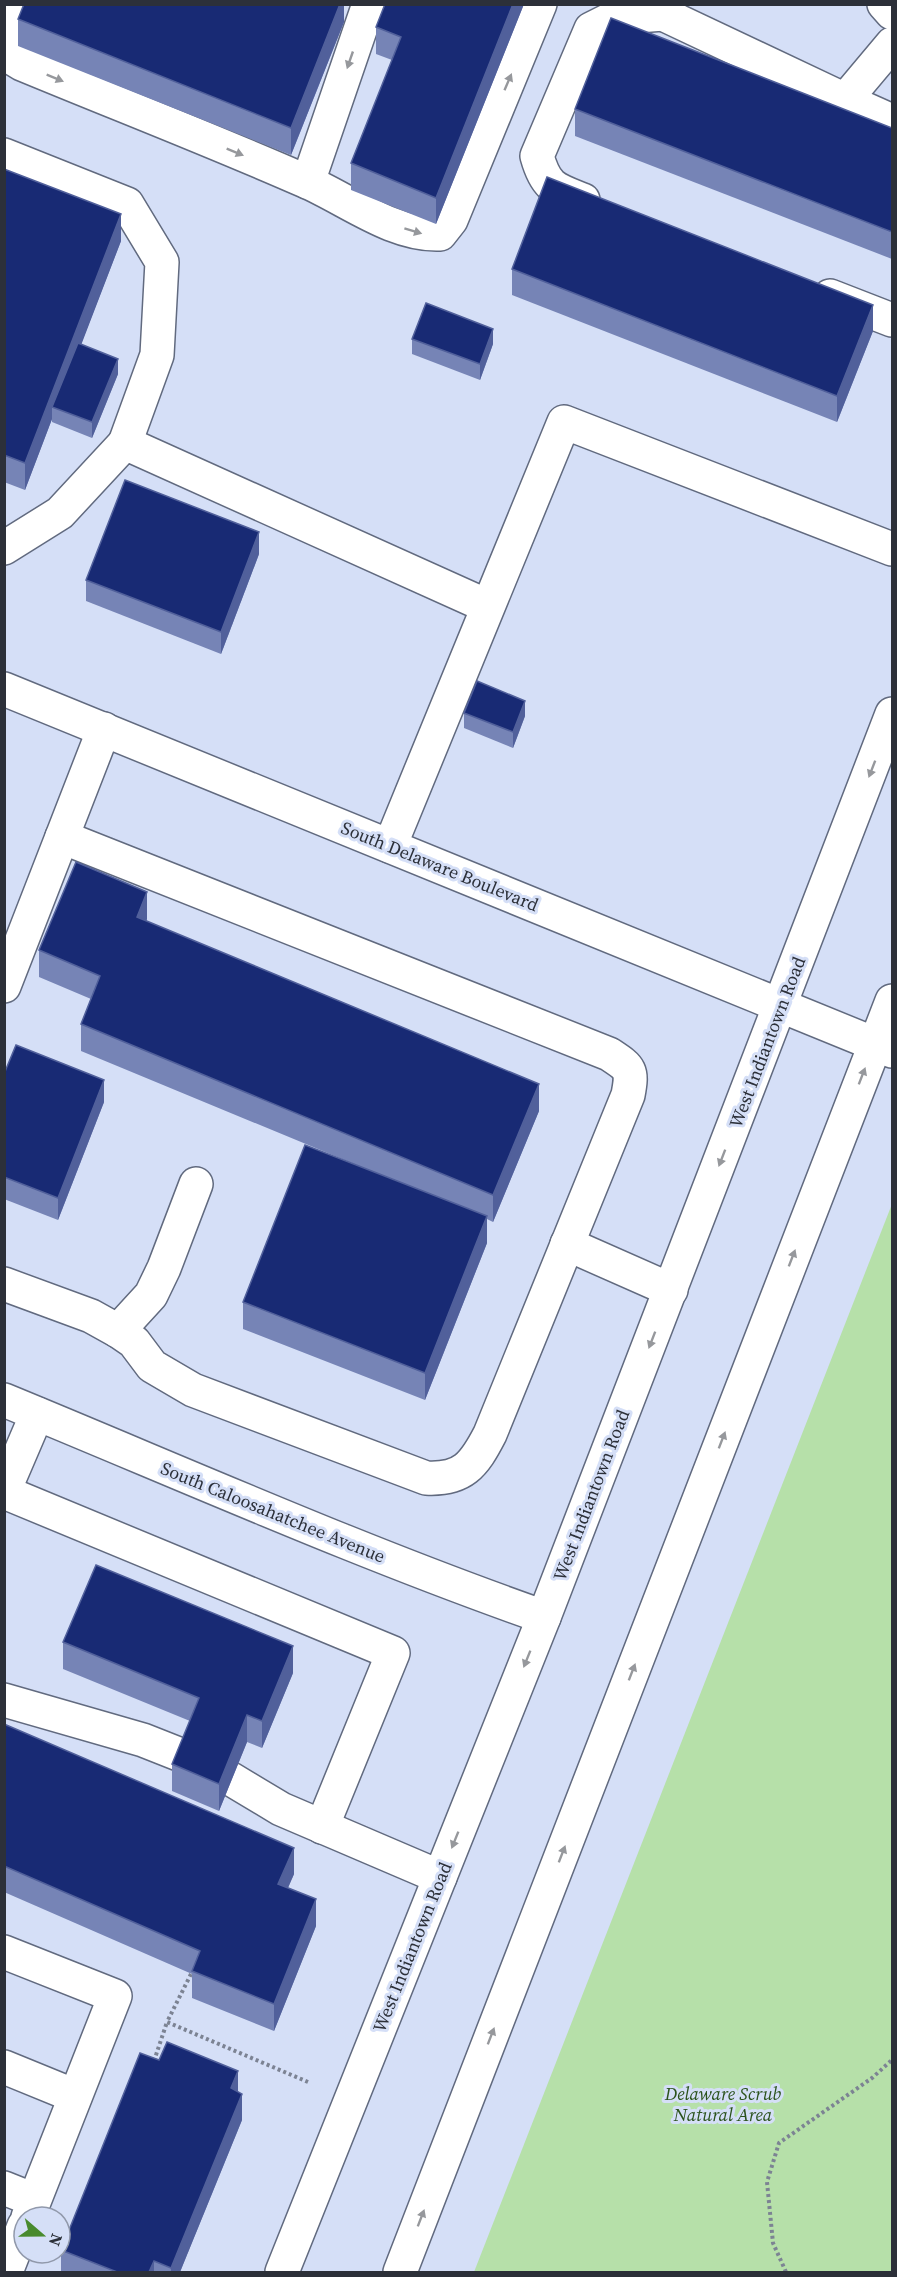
<svg xmlns="http://www.w3.org/2000/svg" width="897" height="2277" font-family="'Source Serif 4',serif">
<style>
.green{fill:#b6e0a9}
.lines{fill:none;stroke-linecap:round;stroke-linejoin:round}
.minor-casing{stroke:#616a7f;stroke-width:36}
.major-casing{stroke:#616a7f;stroke-width:36}
.path{stroke:#7c8393;stroke-width:4;stroke-dasharray:3 3;stroke-linecap:butt}
.minor{stroke:#fff;stroke-width:33}
.major{stroke:#fff;stroke-width:33}
.wall{fill:#7684b6}
.shaded-wall{fill:#51609b}
.building{fill:#182a74;stroke:#51609b;stroke-width:1.5}
.oneway{fill:#96989c}
.labels{text-anchor:middle;dominant-baseline:central;stroke-width:6;stroke-linejoin:round;paint-order:stroke}
.street-label{font-size:18px;fill:#2c3039;stroke:#d5dff7}
.park-label{font-size:18px;font-style:italic;fill:#2b531c;stroke:#d5dff7}
</style>
<rect width="100%" height="100%" fill="#d5dff7"/>
<polygon class="green" points="892,1204 892,2272 474,2272"/>
<g class="lines">
<defs>
<g id="minor">
<polyline points="884,4 892,13"/>
<polyline points="663,14 845,100 892,44"/>
<polyline points="4,34 15,4"/>
<path d="M4,50L7,55L22,64C116,103 212,140 305,181C347,199 393,236 440,234L451,220L540,4"/>
<polyline points="845,100 892,121"/>
<polyline points="4,155 127,204 162,262 157,355 125,443"/>
<polyline points="308,182 369,4"/>
<path d="M583,200C555,189 546,188 537,156L591,29L613,18L663,14L669,4"/>
<polyline points="830,296 892,320"/>
<polyline points="4,548 60,513 125,443 487,606"/>
<polyline points="4,689 892,1051"/>
<polyline points="390,846 564,422 892,549"/>
<polyline points="4,986 104,729"/>
<polyline points="567,1244 671,1290"/>
<path d="M4,1284L91,1316L118,1331L134,1342L152,1366L193,1390L426,1478C463,1480 474,1465 490,1434L628,1095C633,1069 630,1068 609,1054L62,837"/>
<polyline points="118,1331 151,1295 164,1268 196,1184"/>
<path d="M4,1400C184,1474 361,1553 544,1617"/>
<polyline points="4,1491 37,1414"/>
<polyline points="4,1492 393,1653 322,1827"/>
<polyline points="4,1700 143,1740 186,1757"/>
<polyline points="231,1779 281,1809 440,1877"/>
<polyline points="4,1952 115,1996 28,2217"/>
<polyline points="4,2067 75,2096"/>
<polyline points="4,2188 34,2200"/>
<polyline points="6,2272 24,2226"/>
</g>
<g id="major">
<polyline points="282,2272 544,1617 892,714"/>
<polyline points="400,2272 892,1001"/>
</g>
</defs>
<use href="#minor" class="minor-casing"/>
<use href="#major" class="major-casing"/>
<g class="path">
<polyline points="191,1974 167,2022 308,2082"/>
<polyline points="154,2061 167,2022"/>
<polyline points="786,2272 773,2243 767,2182 779,2143 872,2078 892,2060"/>
</g>
<use href="#minor" class="minor"/>
<use href="#major" class="major"/>
</g>
<g class="wall">
<polygon points="344,4 344,22 291,155 18,46 18,19"/>
<polygon points="385,4 524,4 436,224 351,190 351,163 392,60 376,54 376,27"/>
<polygon points="575,109 892,128 892,259 575,136"/>
<polygon points="4,169 121,241 81,344 118,374 92,438 52,422 52,419 25,490 4,482"/>
<polygon points="512,269 873,331 837,422 512,295"/>
<polygon points="412,339 493,344 480,380 412,354"/>
<polygon points="259,554 221,654 86,601 86,580"/>
<polygon points="464,713 525,716 513,748 464,728"/>
<polygon points="147,919 146,921 539,1111 493,1222 487,1219 487,1243 425,1400 243,1329 243,1302 359,1166 81,1051 81,1024 91,999 39,977 39,950"/>
<polygon points="4,1074 104,1102 58,1220 4,1199"/>
<polygon points="63,1642 293,1673 262,1748 247,1742 219,1811 172,1791 172,1764 190,1721 63,1669"/>
<polygon points="4,1724 294,1874 288,1888 316,1926 274,2031 192,1998 192,1974 4,1892"/>
<polygon points="238,2092 242,2120 180,2272 61,2272 61,2250"/>
</g>
<g class="shaded-wall">
<polygon points="340,4 344,4 344,22 291,155 291,128"/>
<polygon points="513,4 524,4 436,224 436,198"/>
<polygon points="121,214 121,241 57,408 52,407 52,419 25,490 25,463"/>
<polygon points="873,305 873,331 837,422 837,396"/>
<polygon points="493,329 493,344 480,380 480,364"/>
<polygon points="118,359 118,374 92,438 92,422"/>
<polygon points="259,532 259,554 221,654 221,632"/>
<polygon points="525,701 525,716 513,748 513,732"/>
<polygon points="147,892 147,919 137,944 137,917"/>
<polygon points="104,1080 104,1102 58,1220 58,1198"/>
<polygon points="539,1084 539,1111 493,1222 493,1195"/>
<polygon points="487,1216 487,1243 425,1400 425,1373"/>
<polygon points="293,1646 293,1673 262,1748 262,1721"/>
<polygon points="247,1715 247,1742 219,1811 219,1784"/>
<polygon points="294,1848 294,1874 278,1910 278,1884"/>
<polygon points="316,1899 316,1926 274,2031 274,2004"/>
<polygon points="238,2071 238,2097 231,2088"/>
<polygon points="242,2094 242,2120 180,2272 171,2272 171,2268"/>
<polygon points="154,2261 154,2272 149,2272"/>
</g>
<g class="building">
<polygon points="24,4 340,4 291,128 18,19"/>
<polygon points="385,4 513,4 436,198 351,163 401,37 376,27"/>
<polygon points="611,18 892,128 892,232 575,109"/>
<polygon points="4,169 121,214 25,463 4,455"/>
<polygon points="547,177 873,305 837,396 512,269"/>
<polygon points="426,303 493,329 480,364 412,339"/>
<polygon points="78,343 118,359 92,422 52,407"/>
<polygon points="125,480 259,532 221,632 86,580"/>
<polygon points="477,681 525,701 513,732 464,713"/>
<polygon points="76,862 147,892 137,917 539,1084 493,1195 81,1024 100,976 39,950"/>
<polygon points="16,1045 104,1080 58,1198 4,1177 4,1074"/>
<polygon points="305,1145 487,1216 425,1373 243,1302"/>
<polygon points="96,1565 293,1646 262,1721 247,1715 219,1784 172,1764 199,1698 63,1642"/>
<polygon points="4,1724 294,1848 278,1884 316,1899 274,2004 192,1971 200,1951 4,1866"/>
<polygon points="167,2042 238,2071 231,2088 242,2094 171,2268 154,2261 149,2272 117,2272 61,2250 140,2053 159,2060"/>
</g>
<defs><path id="oneway-solid" d="M-6-.8H1V-3.2L6.5 0L1 3.2V.8H-6Z" transform="scale(1.5)"/></defs>
<g class="oneway">
<use href="#oneway-solid" transform="translate(350 60) rotate(109)"/>
<use href="#oneway-solid" transform="translate(55 78) rotate(22)"/>
<use href="#oneway-solid" transform="translate(508 82) rotate(-67)"/>
<use href="#oneway-solid" transform="translate(235 152) rotate(22)"/>
<use href="#oneway-solid" transform="translate(413 231) rotate(17)"/>
<use href="#oneway-solid" transform="translate(872 769) rotate(111)"/>
<use href="#oneway-solid" transform="translate(862 1076) rotate(-69)"/>
<use href="#oneway-solid" transform="translate(722 1158) rotate(111)"/>
<use href="#oneway-solid" transform="translate(792 1258) rotate(-69)"/>
<use href="#oneway-solid" transform="translate(652 1340) rotate(111)"/>
<use href="#oneway-solid" transform="translate(722 1440) rotate(-69)"/>
<use href="#oneway-solid" transform="translate(527 1659) rotate(112)"/>
<use href="#oneway-solid" transform="translate(632 1672) rotate(-69)"/>
<use href="#oneway-solid" transform="translate(455 1840) rotate(112)"/>
<use href="#oneway-solid" transform="translate(562 1854) rotate(-69)"/>
<use href="#oneway-solid" transform="translate(491 2036) rotate(-69)"/>
<use href="#oneway-solid" transform="translate(421 2218) rotate(-69)"/>
</g>
<g class="labels">
<g class="street-label">
<text transform="translate(440 866) rotate(22)">South Delaware Boulevard</text>
<text transform="translate(767 1042) rotate(-69)">West Indiantown Road</text>
<text transform="translate(591 1495) rotate(-69)">West Indiantown Road</text>
<text transform="translate(273 1512) rotate(22)">South Caloosahatchee Avenue</text>
<text transform="translate(412 1947) rotate(-68)">West Indiantown Road</text>
</g>
<g class="park-label">
<text x="723" y="2093">Delaware Scrub<tspan x="723" dy="21">Natural Area</tspan></text>
</g>
</g>
<rect width="897" height="2277" fill="none" stroke="#2c3039" stroke-width="12"/>
<g transform="translate(42 2235) rotate(110)"><circle r="28" fill="#d5dff7" stroke="#9199ab" stroke-width="1.5"/>
<path d="M0-4.5L10 22L0 15L-10 22Z" fill="#488a2d"/>
<text y="-9" font-size="16" font-weight="bold" text-anchor="middle" fill="#2c3039">N</text>
</g>
</svg>
